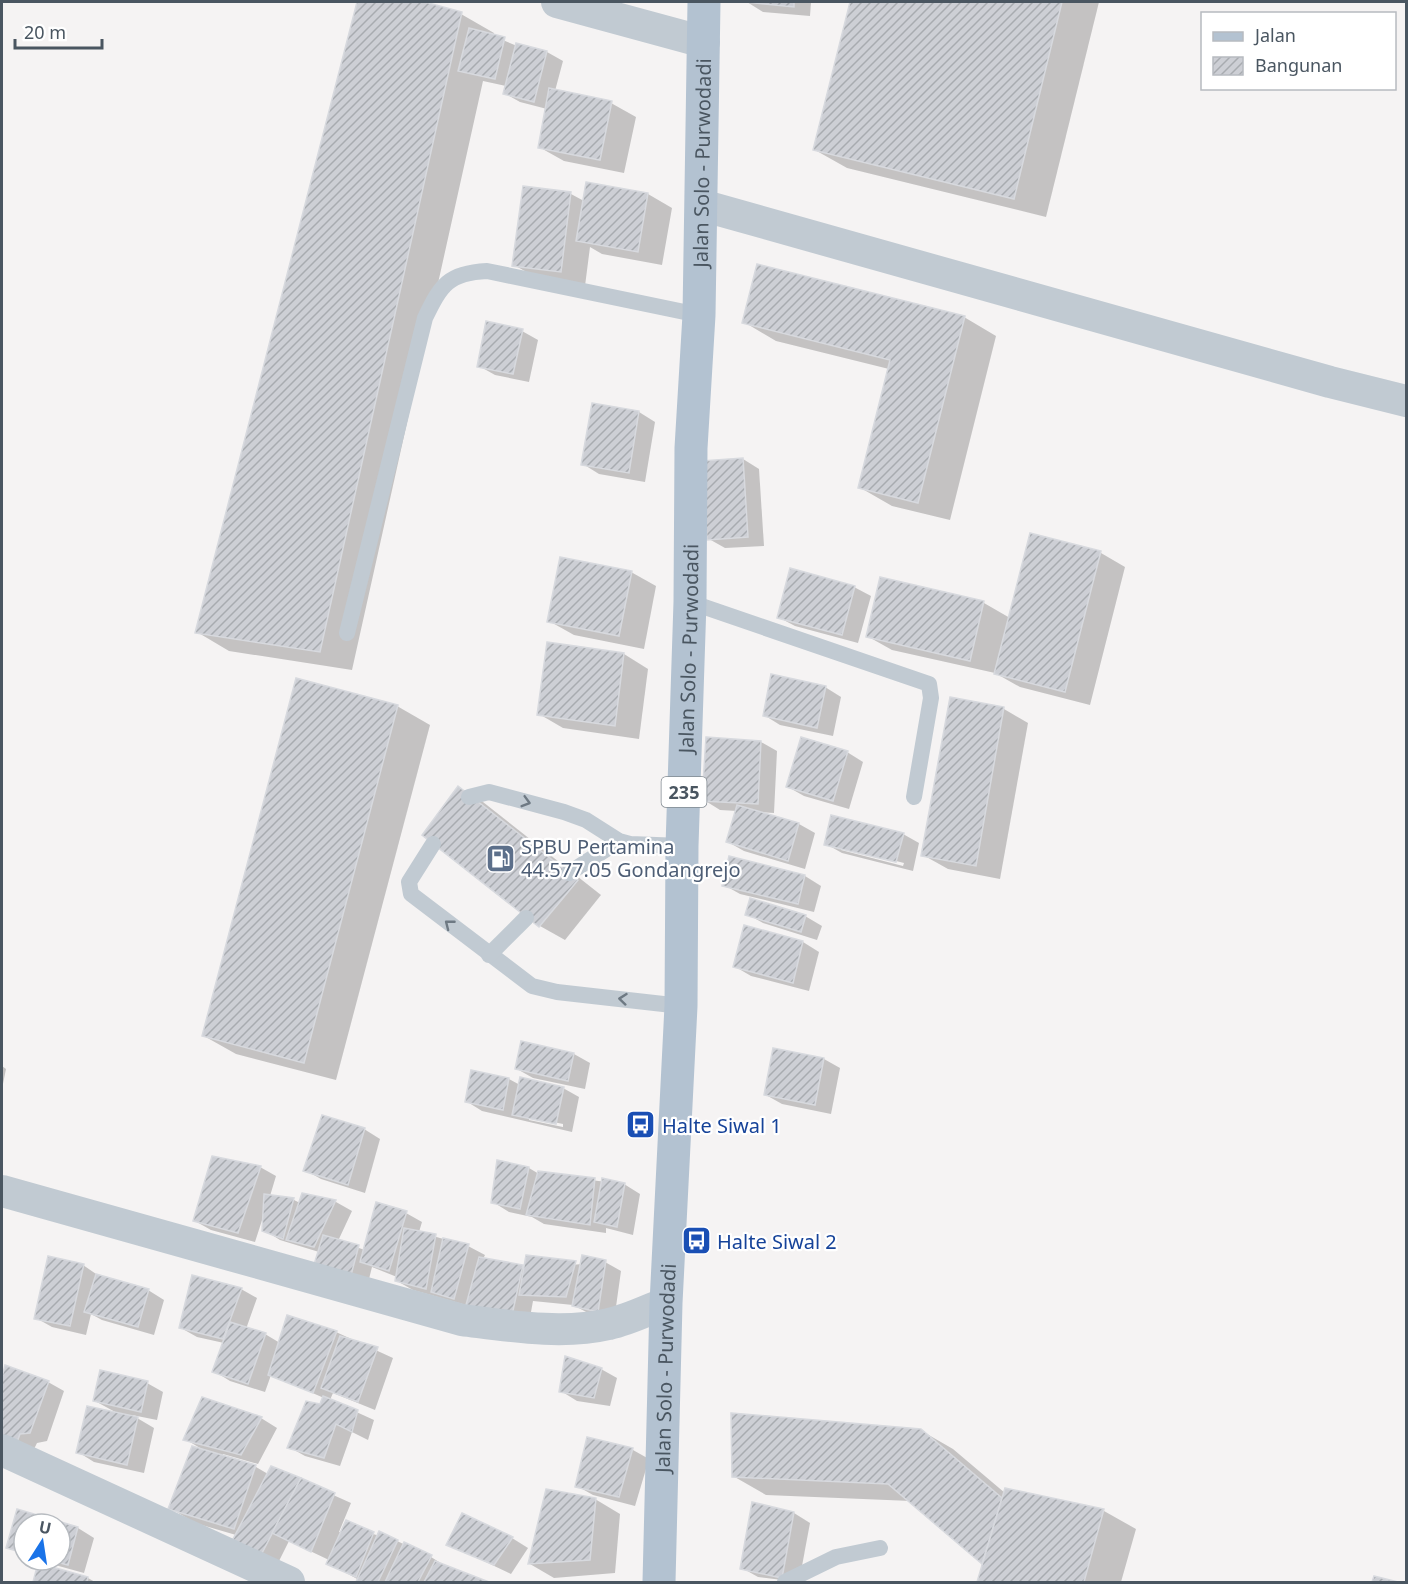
<svg xmlns="http://www.w3.org/2000/svg" width="1408" height="1584" font-family="'Noto Sans',sans-serif">
<style>
.shadow{fill:#0003;fill-rule:evenodd}
.building{fill:url(#building-hatch);stroke:#d7d9de;stroke-width:1.5}
.lines{fill:none;stroke-linecap:round;stroke-linejoin:round}
.service{stroke:#c1cad2;stroke-width:16}
.minor{stroke:#c1cad2;stroke-width:32}
.primary{stroke:#b3c2d1;stroke-width:33}
.oneway{stroke:#6e7983}
.labels{text-anchor:middle;dominant-baseline:central;stroke-width:4.5;stroke-linejoin:round;paint-order:stroke}
.shield{fill:#fff;stroke:#808990;stroke-width:1.5}
.shield-label{font-size:18px;font-weight:bold;fill:#4a5661}
.street-label{font-size:20px;fill:#4a5661;stroke:#fff}
.service-label{font-size:20px;fill:#4e5e75;stroke:#fff;text-anchor:start}
.transit-label{font-size:20px;fill:#164399;stroke:#fff;text-anchor:start}
</style>
<defs>
<pattern id="building-hatch" width="6" height="6" patternUnits="userSpaceOnUse" patternTransform="scale(1.5)"><rect width="6" height="6" fill="#cdcfd5"/><path d="M-1 1l2-2M0 6l6-6M5 7l2-2" fill="none" stroke="#a8abb0"/></pattern>
</defs>
<rect width="100%" height="100%" fill="#f5f3f3"/>
<g class="shadow">
<polygon points="359,2 420,2 461,14 494,33 493,36 517,46 547,52 563,61 555,91 611,103 636,117 624,173 564,161 539,147 547,109 520,102 504,93 506,86 483,81 352,670 229,651 197,632"/>
<polygon points="747,2 811,2 810,16 763,12"/>
<polygon points="851,2 1099,2 1046,217 847,168 815,150"/>
<polygon points="587,183 648,194 672,208 662,265 602,254 590,247 585,286 539,279 514,265 571,194 584,201"/>
<polygon points="964,317 996,336 950,520 892,506 859,487 889,369 776,341 744,322"/>
<polygon points="522,331 538,340 529,382 495,375 479,366"/>
<polygon points="593,405 639,412 655,422 645,482 599,474 583,464"/>
<polygon points="743,459 759,469 764,546 725,548 709,539"/>
<polygon points="1031,535 1101,553 1125,567 1090,705 1020,687 995,673 892,650 867,636 881,579 984,603 1010,618"/>
<polygon points="631,572 656,586 644,649 574,635 549,621"/>
<polygon points="854,587 871,596 858,643 795,626 778,617"/>
<polygon points="624,654 648,669 639,739 563,728 539,714"/>
<polygon points="825,687 841,697 833,736 780,725 764,715"/>
<polygon points="951,699 1004,709 1028,723 1000,879 948,869 923,855"/>
<polygon points="397,706 430,725 336,1080 236,1054 204,1036"/>
<polygon points="761,742 777,751 774,813 760,812 799,824 815,833 805,869 744,851 728,842 737,811 720,810 704,800"/>
<polygon points="847,752 863,762 849,809 804,796 788,787"/>
<polygon points="459,788 483,802 601,895 565,940 540,926 424,835"/>
<path d="M903,834L919,843L913,871L842,853L826,844ZM841,847L904,863L903,866L841,850Z"/>
<polygon points="805,876 821,886 814,912 740,894 724,885"/>
<polygon points="747,914 805,916 822,926 817,940 763,923"/>
<polygon points="745,927 803,942 819,952 809,991 751,976 734,966"/>
<polygon points="522,1043 574,1054 590,1063 585,1089 533,1078 517,1069"/>
<polygon points="824,1059 840,1068 831,1114 782,1104 766,1095"/>
<polygon points="2,1066 6,1069 2,1089"/>
<path d="M472,1072L509,1079L520,1085L563,1088L579,1097L572,1132L482,1111L466,1101ZM529,1117L563,1124V1127L529,1120Z"/>
<polygon points="364,1129 380,1139 365,1193 321,1179 305,1170"/>
<polygon points="260,1167 276,1176 270,1196 294,1200 300,1203 303,1195 336,1202 352,1211 338,1241 365,1250 406,1213 422,1222 419,1232 468,1246 485,1255 483,1259 525,1269 605,1262 621,1271 614,1321 590,1314 573,1305 533,1301 529,1323 413,1290 397,1281 397,1277 372,1267 367,1287 319,1252 280,1240 264,1230 264,1214 255,1242 211,1230 195,1221"/>
<polygon points="529,1168 539,1174 624,1184 640,1194 633,1235 606,1228 606,1233 544,1224 532,1217 509,1212 493,1202"/>
<polygon points="83,1265 99,1276 148,1290 164,1300 154,1335 102,1320 91,1314 86,1335 52,1327 36,1318"/>
<polygon points="241,1289 257,1298 246,1329 265,1334 280,1343 336,1332 393,1358 375,1410 333,1393 330,1400 374,1420 368,1440 352,1432 340,1466 305,1456 289,1447 321,1406 324,1398 271,1375 265,1392 230,1381 214,1371 224,1343 197,1337 181,1328"/>
<polygon points="6,1367 48,1382 64,1391 47,1441 37,1443 32,1453 2,1439 2,1381"/>
<polygon points="601,1369 617,1378 610,1406 577,1401 561,1391"/>
<polygon points="147,1383 163,1392 157,1420 132,1415 154,1428 144,1473 94,1462 78,1452 117,1413 95,1401"/>
<polygon points="203,1398 261,1418 277,1428 258,1464 223,1454 222,1457 256,1467 268,1474 271,1467 351,1503 339,1532 373,1534 397,1541 431,1557 447,1567 485,1582 358,1582 359,1580 328,1563 329,1560 289,1541 278,1563 236,1535 195,1523 170,1508 205,1451 185,1439"/>
<polygon points="920,1430 953,1449 1005,1493 1006,1490 1104,1511 1136,1529 1121,1582 978,1582 984,1563 911,1501 766,1495 733,1476"/>
<polygon points="588,1439 633,1450 649,1459 635,1506 593,1495 577,1486"/>
<polygon points="595,1499 620,1514 615,1573 554,1578 530,1564"/>
<polygon points="18,1511 78,1528 94,1538 84,1573 37,1560 60,1560 60,1524 24,1524 24,1556 8,1547"/>
<polygon points="794,1513 810,1523 799,1582 758,1577 742,1568"/>
<polygon points="512,1538 528,1548 511,1574 448,1544"/>
<polygon points="39,1565 88,1578 95,1582 34,1582"/>
</g>
<g class="building">
<polygon points="357,2 425,2 462,12 320,652 195,633"/>
<polygon points="746,2 794,2 794,7"/>
<polygon points="850,2 1062,2 1014,199 813,150"/>
<polygon points="469,28 505,37 495,79 458,71"/>
<polygon points="516,43 547,51 534,102 503,94"/>
<polygon points="549,88 612,101 600,160 538,148"/>
<polygon points="586,182 648,193 638,252 576,241"/>
<polygon points="523,186 571,192 561,272 512,266"/>
<polygon points="757,264 965,316 918,503 858,488 890,360 742,323"/>
<polygon points="486,321 523,329 513,374 477,367"/>
<polygon points="592,403 639,411 629,473 581,465"/>
<polygon points="743,458 748,537 707,540 702,461"/>
<polygon points="1030,533 1101,551 1065,692 994,674"/>
<polygon points="560,557 632,571 619,636 547,622"/>
<polygon points="790,568 855,586 842,635 777,618"/>
<polygon points="880,577 984,601 970,661 866,637"/>
<polygon points="547,642 624,653 615,726 537,715"/>
<polygon points="771,674 826,686 817,728 763,716"/>
<polygon points="296,678 398,705 304,1063 202,1036"/>
<polygon points="950,697 1004,707 976,866 921,856"/>
<polygon points="706,737 761,741 758,804 702,801"/>
<polygon points="801,737 848,751 833,801 786,787"/>
<polygon points="458,786 578,880 539,927 422,835"/>
<polygon points="737,805 799,823 788,861 726,842"/>
<polygon points="831,815 904,833 896,862 824,845"/>
<polygon points="729,856 805,875 798,904 722,886"/>
<polygon points="750,898 806,915 801,932 745,915"/>
<polygon points="744,925 803,941 793,983 733,967"/>
<polygon points="521,1041 574,1053 568,1081 515,1069"/>
<polygon points="773,1048 824,1058 815,1105 764,1095"/>
<polygon points="471,1070 509,1078 503,1110 465,1102"/>
<polygon points="520,1077 564,1087 556,1124 512,1115"/>
<polygon points="322,1115 365,1128 348,1185 303,1171"/>
<polygon points="212,1156 261,1166 238,1233 193,1221"/>
<polygon points="497,1160 529,1167 520,1209 491,1203"/>
<polygon points="538,1171 595,1178 590,1225 526,1215"/>
<polygon points="602,1178 625,1183 617,1227 594,1222"/>
<polygon points="302,1193 336,1200 314,1247 286,1240"/>
<polygon points="264,1194 294,1198 283,1239 262,1231"/>
<polygon points="376,1202 407,1211 389,1271 360,1262"/>
<polygon points="404,1228 436,1234 426,1289 395,1281"/>
<polygon points="323,1235 359,1245 350,1279 313,1268"/>
<polygon points="443,1238 469,1244 454,1299 431,1292"/>
<polygon points="526,1255 576,1261 566,1297 519,1295"/>
<polygon points="582,1255 606,1260 598,1312 572,1306"/>
<polygon points="48,1256 84,1264 70,1326 34,1319"/>
<polygon points="479,1257 523,1265 512,1315 466,1305"/>
<polygon points="96,1274 149,1289 138,1327 84,1312"/>
<polygon points="192,1275 242,1288 223,1339 179,1328"/>
<polygon points="287,1315 337,1331 313,1393 268,1375"/>
<polygon points="230,1322 266,1333 248,1384 212,1372"/>
<polygon points="340,1336 378,1347 358,1402 321,1388"/>
<polygon points="565,1356 602,1368 594,1398 559,1392"/>
<polygon points="5,1365 49,1381 30,1433 20,1434 16,1445 2,1440 2,1377"/>
<polygon points="100,1370 148,1381 141,1412 93,1401"/>
<polygon points="323,1396 358,1410 352,1432 336,1424 324,1458 287,1448 306,1401 320,1404"/>
<polygon points="202,1397 262,1417 241,1455 183,1440"/>
<polygon points="87,1406 138,1417 127,1465 76,1453"/>
<polygon points="731,1413 921,1429 1002,1498 982,1564 888,1484 732,1477"/>
<polygon points="587,1437 633,1448 619,1497 575,1487"/>
<polygon points="192,1446 256,1465 234,1529 168,1509"/>
<polygon points="271,1466 301,1478 261,1555 232,1541"/>
<polygon points="301,1478 335,1493 311,1552 272,1533"/>
<polygon points="1005,1488 1104,1509 1084,1582 977,1582"/>
<polygon points="546,1489 596,1498 590,1560 528,1564"/>
<polygon points="752,1502 794,1512 782,1578 740,1569"/>
<polygon points="17,1509 78,1527 68,1565 49,1560 60,1560 60,1524 24,1524 24,1553 6,1548"/>
<polygon points="462,1513 513,1537 494,1565 446,1545"/>
<polygon points="346,1520 374,1532 356,1577 326,1564"/>
<polygon points="379,1531 398,1540 378,1582 356,1582"/>
<polygon points="404,1542 432,1555 418,1582 385,1582"/>
<polygon points="435,1561 489,1582 424,1582"/>
<polygon points="38,1563 88,1577 87,1582 33,1582"/>
<polygon points="1374,1576 1398,1582 1372,1582"/>
</g>
<g class="lines">
<g class="service">
<polyline points="690,602 929,684 931,698 914,797"/>
<path d="M347,633L425,318C441,285 448,273 487,271L699,315"/>
<polyline points="469,797 489,792 564,812 586,820 619,841 630,844 682,846"/>
<polyline points="433,844 409,882 411,894 532,986 557,992 681,1006"/>
<polyline points="569,873 619,841"/>
<polyline points="489,955 526,918"/>
<polyline points="785,1582 836,1557 880,1548"/>
</g>
<g class="minor">
<polyline points="557,2 704,42"/>
<polyline points="701,205 1330,382 1406,401"/>
<path d="M2,1191L462,1320C510,1326 562,1335 609,1324C628,1320 648,1310 666,1303"/>
<polyline points="2,1450 289,1582"/>
</g>
<path class="primary" id="s1" d="M659,1582L666,1303L681,1006L682,846L690,602L691,448L699,315L704,2"/>
</g>
<defs><path id="oneway-chevron" d="M-2-3.5L2.5 0L-2 3.5" fill="none" stroke-width="1.6" stroke-linecap="round" stroke-linejoin="round" transform="scale(1.5)"/></defs>
<g class="oneway">
<use href="#oneway-chevron" transform="translate(526 802) rotate(16)"/>
<use href="#oneway-chevron" transform="translate(449 924) rotate(-142)"/>
<use href="#oneway-chevron" transform="translate(623 999) rotate(-174)"/>
</g>
<defs>
<symbol id="fuel-square" viewBox="-11 -11 22 22"><rect x="-9" y="-9" width="18" height="18" rx="4" fill="#5c6f8a" stroke="#fff"/><path d="M-5.5-6h7V0h2V4h1.3V-2.5L3-4.5l.8-.8L6-3V5H2.5V1h-1V6h-7ZM-4.2-4.7v3.2H.2V-4.7Z" fill="#fff"/></symbol>
<symbol id="bus-square" viewBox="-11 -11 22 22"><rect x="-9" y="-9" width="18" height="18" rx="4" fill="#1a4fb4" stroke="#fff"/><path d="M-5-6H5V4H4V6H2V4H-2V6H-4V4H-5ZM-3.5-4V0h7V-4ZM-3.5 1.2v1.5H-2V1.2ZM2 1.2v1.5H3.5V1.2Z" fill="#fff"/></symbol>
</defs>
<g fill-rule="evenodd">
<use href="#fuel-square" x="484" y="842" width="33" height="33"/>
<use href="#bus-square" x="624" y="1108" width="33" height="33"/>
<use href="#bus-square" x="680" y="1224" width="33" height="33"/>
</g>
<g class="labels">
<rect class="shield" x="661.5" y="777" width="45" height="30" rx="4.5"/>
<g class="shield-label">
<text x="684" y="792">235</text>
</g>
<g class="street-label">
<text stroke="none"><textPath href="#s1" startOffset="1420">Jalan Solo - Purwodadi</textPath></text>
<text stroke="none"><textPath href="#s1" startOffset="934">Jalan Solo - Purwodadi</textPath></text>
<text stroke="none"><textPath href="#s1" startOffset="214">Jalan Solo - Purwodadi</textPath></text>
</g>
<g class="service-label">
<text x="521" y="846">SPBU Pertamina<tspan x="521" dy="23">44.577.05 Gondangrejo</tspan></text>
</g>
<g class="transit-label">
<text x="662" y="1125">Halte Siwal 1</text>
<text x="717" y="1241">Halte Siwal 2</text>
</g>
</g>
<rect width="1408" height="1584" fill="none" stroke="#4a5661" stroke-width="6"/>
<rect x="1201" y="12" width="195" height="78" fill="#ffffff" stroke="#b7bbc0" stroke-width="1.5"/>
<rect x="1213" y="32" width="30" height="9" fill="#b3c2d1" stroke="#b7bbc0" stroke-width="1.5"/>
<text x="1255" y="42" font-size="18" fill="#4a5661">Jalan</text>
<rect x="1213" y="57" width="30" height="18" fill="url(#building-hatch)" stroke="#b7bbc0" stroke-width="1.5"/>
<text x="1255" y="72" font-size="18" fill="#4a5661">Bangunan</text>
<g transform="translate(42 1542) rotate(12)"><circle r="28" fill="#ffffff" stroke="#b7bbc0" stroke-width="1.5"/>
<path d="M0-4.5L10 22L0 15L-10 22Z" fill="#1a73e8"/>
<text y="-9" font-size="16" font-weight="bold" text-anchor="middle" fill="#4a5661">U</text>
</g>
<path d="M15 39v9h87v-9" fill="none" stroke="#4a5661" stroke-width="3"/>
<text x="24" y="39" font-size="18" fill="#4a5661" stroke="#ffffff" stroke-width="4.5" paint-order="stroke">20 m</text>
</svg>
